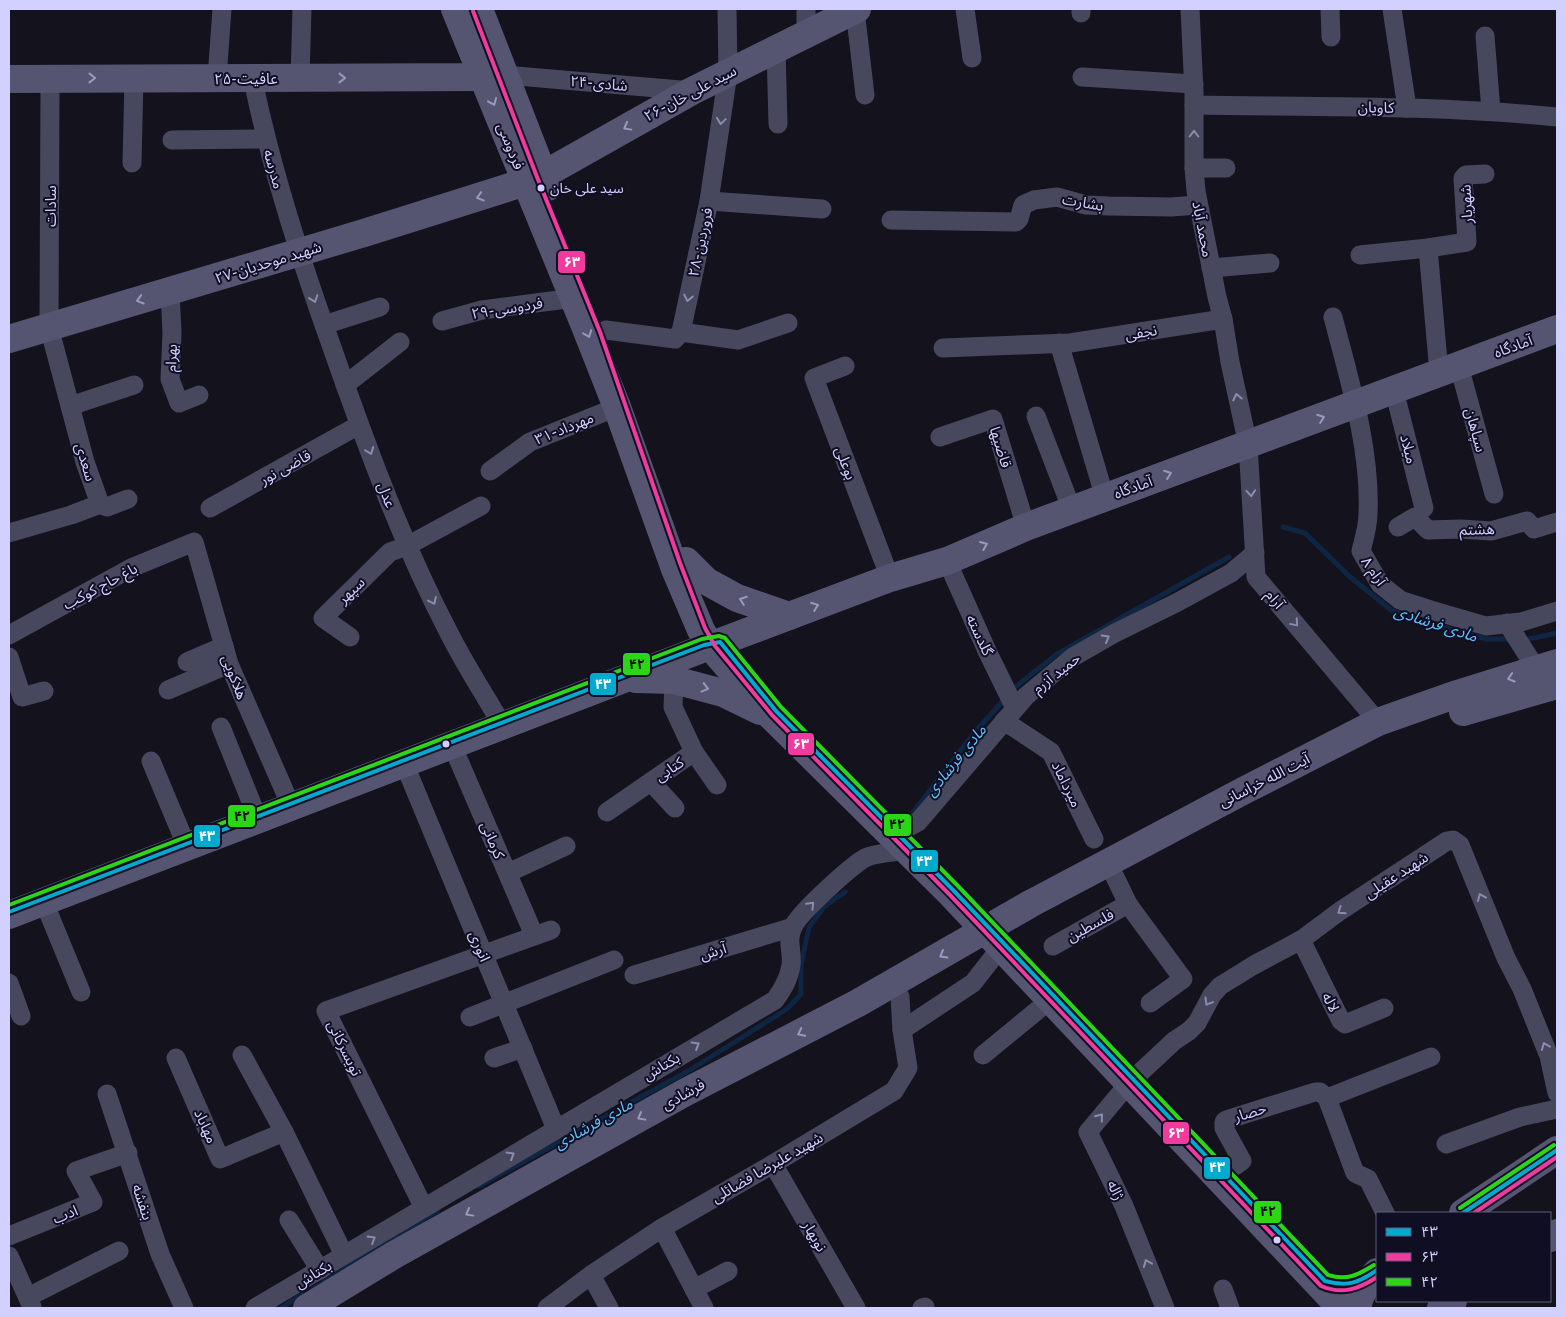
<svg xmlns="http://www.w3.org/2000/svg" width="1566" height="1317" font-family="'IBM Plex Sans','Noto Sans Arabic',sans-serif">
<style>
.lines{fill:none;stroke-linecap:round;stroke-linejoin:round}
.stream{stroke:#0e2643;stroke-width:5}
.street{stroke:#47485e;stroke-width:19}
.secondary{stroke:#555571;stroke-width:28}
.bus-1-casing{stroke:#100e22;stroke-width:8}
.bus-2-casing{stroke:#100e22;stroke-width:8}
.bus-3-casing{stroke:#100e22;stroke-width:8}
.bus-1{stroke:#00a9ce;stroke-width:4}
.bus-2{stroke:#f13a9d;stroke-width:4}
.bus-3{stroke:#2bd714;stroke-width:4}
.oneway{stroke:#9a99bf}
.oneway2{stroke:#8c8cae}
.bus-dot{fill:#d2d0fe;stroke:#100e22;stroke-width:2}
.labels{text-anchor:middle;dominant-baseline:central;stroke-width:4;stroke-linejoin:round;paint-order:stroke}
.bus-label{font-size:14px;fill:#d2d0fe;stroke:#100e22;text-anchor:start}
.street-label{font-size:15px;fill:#d2d0fe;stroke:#100e22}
.water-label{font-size:16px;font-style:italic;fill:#5fc0fd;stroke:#100e22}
.line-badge{stroke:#100e22;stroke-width:2}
.badge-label{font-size:14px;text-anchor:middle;font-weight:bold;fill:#fff}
.pale-badge-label{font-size:14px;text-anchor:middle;font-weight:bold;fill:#111}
</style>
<rect width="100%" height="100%" fill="#14121d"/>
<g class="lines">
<g class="stream">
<polyline points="1283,527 1305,533 1349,576 1391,610 1427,623 1486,639 1513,639"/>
<polyline points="1524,640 1557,633"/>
<polyline points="1014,688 1057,654 1229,557"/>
<polyline points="908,819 974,733 1002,702"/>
<polyline points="479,1186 690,1070 787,1009 801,994 801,965 809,927 825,906 845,892"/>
<polyline points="313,1289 437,1211"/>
<polyline points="281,1308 303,1294"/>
</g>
<g class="street">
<polyline points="806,9 806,34"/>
<polyline points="965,9 972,58"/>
<polyline points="1190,9 1194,92 1194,168 1196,191 1217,297 1223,319 1230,362 1248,445 1256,577 1378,722"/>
<polyline points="1330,9 1331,37"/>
<polyline points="1392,9 1407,108"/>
<polyline points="855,10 865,95"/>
<polyline points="1081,13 1081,9"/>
<polyline points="1485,36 1491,111"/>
<polyline points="776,49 778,124"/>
<polyline points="506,75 692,91"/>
<polyline points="1082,77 1194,84"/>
<polyline points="217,78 222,9"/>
<polyline points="300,78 302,9"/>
<polyline points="50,85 49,327 85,462 100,504"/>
<path d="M254,85C272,171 299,255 329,339C364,439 400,539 449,633C465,665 485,695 502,725"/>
<path d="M1194,105C1316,107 1437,105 1557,117"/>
<polyline points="172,140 265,139"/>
<polyline points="132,163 134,78"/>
<polyline points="1194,168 1226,168"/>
<polyline points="709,201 822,209"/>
<polyline points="891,220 1016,222 1019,219 1023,205 1034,200 1057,197 1086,205 1109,206 1171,207 1198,205"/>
<polyline points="1428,248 1439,373"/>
<polyline points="1360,255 1428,248 1467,242 1463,178 1466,175 1485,174"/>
<polyline points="1211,268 1270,263"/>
<polyline points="170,291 172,333 170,379 179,403 199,395"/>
<path d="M1333,317C1349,379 1371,449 1368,514C1368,526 1364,539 1361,551L1380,584L1400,600L1431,610L1486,626L1521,622L1557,611"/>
<polyline points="442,321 482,310 574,298"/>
<polyline points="324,325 380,307"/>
<polyline points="606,330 675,339 681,332 709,201 728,73 727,9"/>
<polyline points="681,332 738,340 788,323"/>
<polyline points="1059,343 1105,498"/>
<polyline points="943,348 1070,343 1223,319"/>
<polyline points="845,366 814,378 890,578"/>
<polyline points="1459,366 1494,494"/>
<polyline points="345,385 400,342"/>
<polyline points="1394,390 1424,508"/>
<polyline points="70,406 134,385"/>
<polyline points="1036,416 1072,510"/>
<polyline points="940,437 993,419 1026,527"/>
<polyline points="490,471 530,442 617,407"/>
<polyline points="100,504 107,507 128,499"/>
<polyline points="210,508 359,425"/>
<polyline points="1398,527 1415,517 1428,530 1461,529 1491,531 1527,521 1534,529 1557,522"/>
<polyline points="9,533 71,515 100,504"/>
<polyline points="947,561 988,653 1015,708"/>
<polyline points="1507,623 1537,670"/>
<polyline points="9,635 131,568 194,542 229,664 291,806"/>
<polyline points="350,637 323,618 390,552 407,546 481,506"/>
<polyline points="9,657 22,697 44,691"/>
<polyline points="187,662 224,646"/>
<polyline points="168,690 229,664"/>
<polyline points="1004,721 1051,752 1094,839"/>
<polyline points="221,727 258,819"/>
<polyline points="452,745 534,935"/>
<polyline points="694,752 717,785"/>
<polyline points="151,761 187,847"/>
<polyline points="404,763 556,1129"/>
<polyline points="651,782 675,808"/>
<polyline points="607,812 694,752 673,707 674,680"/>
<polyline points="893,836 918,822 1026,696 1073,657 1115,633 1178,602 1231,573 1255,553"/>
<polyline points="508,873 566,846"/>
<polyline points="1115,877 1128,904 1183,979 1150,1003"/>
<polyline points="44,902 81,992"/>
<polyline points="1301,940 1341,1021 1345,1024 1350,1022 1384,1008"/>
<polyline points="1053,946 1128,904"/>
<polyline points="634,975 793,927"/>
<polyline points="9,983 21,1016"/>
<polyline points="470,1017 614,960"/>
<polyline points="902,1030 973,983 1001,947"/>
<polyline points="242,1055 284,1132 344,1255"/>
<polyline points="983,1055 1050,1000"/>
<polyline points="176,1058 220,1159 284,1132"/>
<polyline points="494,1058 523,1048"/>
<polyline points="107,1094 160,1254 184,1308"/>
<polyline points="1327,1098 1431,1057"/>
<polyline points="1446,1144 1520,1117 1557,1109"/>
<polyline points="773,1164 856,1308"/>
<polyline points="1235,1166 1242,1161 1224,1128 1224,1122 1226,1120 1315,1092 1320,1092 1327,1098 1355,1173 1368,1179 1385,1213"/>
<polyline points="424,1208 326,1011 551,930"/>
<polyline points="289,1220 320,1270"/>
<polyline points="662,1228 704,1308"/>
<polyline points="9,1236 93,1202 76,1171 128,1153"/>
<polyline points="9,1256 32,1307"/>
<polyline points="591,1275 609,1308"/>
<polyline points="694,1289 728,1271"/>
<polyline points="1223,1289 1230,1308"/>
<polyline points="28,1297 119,1251"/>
<path d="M255,1308L775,1000C783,989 789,979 791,965C793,952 786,941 793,927C799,913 851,866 865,858C875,853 896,852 907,850"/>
<polyline points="547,1308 591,1275 662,1228 773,1164 894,1091 908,1068 902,1030 900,997 893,984"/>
<polyline points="922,1308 925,1307"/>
<polyline points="1165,1308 1124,1206 1088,1132 1129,1083 1174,1041 1189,1031 1197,1023 1212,995 1220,986 1254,965 1301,940 1340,911 1447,841 1453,840 1460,845 1506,958 1522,989 1549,1056 1557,1093"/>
</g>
<g class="secondary">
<polyline points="455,9 585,326 617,407 675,569 701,630 710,646 770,715 948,891 1341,1308"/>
<polyline points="479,9 548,187"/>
<polyline points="9,79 483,77 500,76"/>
<polyline points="9,339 364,233 526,182 543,175 692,91 857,9"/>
<polyline points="686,561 706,581 737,598 789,616"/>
<polyline points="636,679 674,680 723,693 760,711"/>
<polyline points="1463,712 1557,685"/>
<polyline points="9,915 720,642 890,578 947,561 1026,527 1557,329"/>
<polyline points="1463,1213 1557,1150"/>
<polyline points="1550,1238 1557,1233"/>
<polyline points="307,1308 394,1255 684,1093 858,1003 1030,904 1245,790 1378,722 1457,694 1557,663"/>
<path d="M1357,1308C1360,1293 1367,1283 1377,1272"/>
<polyline points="1441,1308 1453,1301"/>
</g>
<defs>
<g id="bus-1">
<path d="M9,912L704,645L720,642L776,711L954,891L1325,1281C1348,1287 1358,1283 1377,1270"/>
<polyline points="1463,1213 1557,1150"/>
</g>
<g id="bus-2">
<path d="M473,11L537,177L600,332L680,563L705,628L715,646L772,715L950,895L1321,1286C1342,1295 1359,1289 1377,1277"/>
<polyline points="1474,1213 1557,1157"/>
</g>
<g id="bus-3">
<path d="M9,905L702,639L719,636L725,638L781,707L959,887L1328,1275C1347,1281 1358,1275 1374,1265"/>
<polyline points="1460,1208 1554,1145"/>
</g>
</defs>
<use href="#bus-1" class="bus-1-casing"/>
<use href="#bus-2" class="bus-2-casing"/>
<use href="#bus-3" class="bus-3-casing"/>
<use href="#bus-1" class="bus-1"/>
<use href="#bus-2" class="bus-2"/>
<use href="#bus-3" class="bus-3"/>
</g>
<defs><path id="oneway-chevron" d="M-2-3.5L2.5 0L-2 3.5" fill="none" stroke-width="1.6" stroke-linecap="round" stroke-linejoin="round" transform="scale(1.25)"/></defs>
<g class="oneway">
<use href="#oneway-chevron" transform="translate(92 78)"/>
<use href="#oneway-chevron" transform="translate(342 78)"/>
<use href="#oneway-chevron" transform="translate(493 102) rotate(68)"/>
<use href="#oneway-chevron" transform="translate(627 127) rotate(151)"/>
<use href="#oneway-chevron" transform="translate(480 197) rotate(163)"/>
<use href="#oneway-chevron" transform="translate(140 300) rotate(163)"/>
<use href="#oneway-chevron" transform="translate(588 334) rotate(69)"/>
<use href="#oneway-chevron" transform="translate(1321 418) rotate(-20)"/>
<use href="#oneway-chevron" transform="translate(1168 474) rotate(-20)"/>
<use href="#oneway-chevron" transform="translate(984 545) rotate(-23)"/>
<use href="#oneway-chevron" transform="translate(743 600) rotate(-160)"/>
<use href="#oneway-chevron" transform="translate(815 606) rotate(-21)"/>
<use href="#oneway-chevron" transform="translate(1511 678) rotate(163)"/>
<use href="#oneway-chevron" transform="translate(705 688) rotate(15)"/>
<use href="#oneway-chevron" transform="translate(943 955) rotate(150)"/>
<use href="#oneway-chevron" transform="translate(801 1033) rotate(154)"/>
<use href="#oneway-chevron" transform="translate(641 1117) rotate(151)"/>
<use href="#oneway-chevron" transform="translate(469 1213) rotate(151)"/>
</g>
<g class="oneway2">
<use href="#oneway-chevron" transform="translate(721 121) rotate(98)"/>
<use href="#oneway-chevron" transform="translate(1194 134) rotate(-90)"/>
<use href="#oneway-chevron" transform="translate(688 298) rotate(102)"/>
<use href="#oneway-chevron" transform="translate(314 299) rotate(71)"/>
<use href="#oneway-chevron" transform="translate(1237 397) rotate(-102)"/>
<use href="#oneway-chevron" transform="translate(370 451) rotate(69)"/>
<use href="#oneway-chevron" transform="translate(1251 493) rotate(86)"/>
<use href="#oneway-chevron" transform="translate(433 601) rotate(65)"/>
<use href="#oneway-chevron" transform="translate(1295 623) rotate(50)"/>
<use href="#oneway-chevron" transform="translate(1106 638) rotate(-30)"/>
<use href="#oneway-chevron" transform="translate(1481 897) rotate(-112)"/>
<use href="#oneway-chevron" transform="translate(811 905) rotate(-46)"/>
<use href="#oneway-chevron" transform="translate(1341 911) rotate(146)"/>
<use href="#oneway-chevron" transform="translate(1208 1002) rotate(121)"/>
<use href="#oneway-chevron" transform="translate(696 1045) rotate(-31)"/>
<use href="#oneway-chevron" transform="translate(1545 1046) rotate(-112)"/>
<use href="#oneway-chevron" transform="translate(1100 1117) rotate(-51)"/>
<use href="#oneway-chevron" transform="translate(511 1155) rotate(-31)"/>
<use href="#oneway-chevron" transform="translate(372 1239) rotate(-31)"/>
<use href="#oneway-chevron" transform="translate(1147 1263) rotate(-112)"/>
</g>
<g class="bus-dot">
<circle cx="541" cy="188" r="4.5"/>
<circle cx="446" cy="744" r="4.5"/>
<circle cx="1277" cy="1240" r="4.5"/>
</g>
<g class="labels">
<g class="bus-label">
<text x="550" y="188">سید علی خان</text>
</g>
<g class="street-label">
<text x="246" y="78">۲۵-عافیت</text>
<text transform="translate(599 83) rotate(5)">۲۴-شادی</text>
<text transform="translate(690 93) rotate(-28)">۲۶-سید علی خان</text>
<text transform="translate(1376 107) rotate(1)">کاویان</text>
<text transform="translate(511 146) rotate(68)">فردوسی</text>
<text transform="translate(274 169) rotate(74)">مدرسه</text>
<text transform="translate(1083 202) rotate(10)">بشارت</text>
<text transform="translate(1466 204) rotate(-93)">شهریار</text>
<text transform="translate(50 206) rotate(-90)">سادات</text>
<text transform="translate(1203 229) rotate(79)">محمد آباد</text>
<text transform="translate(700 242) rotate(-78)">۲۸-فروردین</text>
<text transform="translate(268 262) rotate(-17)">۲۷-شهید موحدیان</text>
<text transform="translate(507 308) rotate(-9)">۲۹-فردوسی</text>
<text transform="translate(1141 332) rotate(-9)">نجفی</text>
<text transform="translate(1513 346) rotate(-20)">آمادگاه</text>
<text transform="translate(171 358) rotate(-88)">بهرام</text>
<text transform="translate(564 428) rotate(-22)">۳۱-مهرداد</text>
<text transform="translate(1476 430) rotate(75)">سپاهان</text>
<text transform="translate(1001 447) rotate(73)">قاضیها</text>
<text transform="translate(1409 449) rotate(76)">میلاد</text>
<text transform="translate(86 462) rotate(73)">سعدی</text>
<text transform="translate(846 463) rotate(69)">بوعلی</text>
<text transform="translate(285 467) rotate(-29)">قاضی نور</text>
<text transform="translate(1133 487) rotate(-20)">آمادگاه</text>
<text transform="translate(387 495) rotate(69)">عدل</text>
<text transform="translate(1477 529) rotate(-1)">هشتم</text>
<text transform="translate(1374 571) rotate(55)">۸ آرام</text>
<text transform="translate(100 586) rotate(-28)">باغ حاج کوکب</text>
<text transform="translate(351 590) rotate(-44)">سپهر</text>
<text transform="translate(1275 599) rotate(50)">آرام</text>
<text transform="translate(980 635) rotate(65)">گلدسته</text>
<text transform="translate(1056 673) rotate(-38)">حمید آزرم</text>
<text transform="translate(235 677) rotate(69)">هلاکویی</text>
<text transform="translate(669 769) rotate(-34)">کتابی</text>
<text transform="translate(1264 780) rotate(-27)">آیت الله خراسانی</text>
<text transform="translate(1067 784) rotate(64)">میرداماد</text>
<text transform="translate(493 840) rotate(67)">کرمانی</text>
<text transform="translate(1396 875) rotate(-33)">شهید عقیلی</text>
<text transform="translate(1090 925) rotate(-29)">فلسطین</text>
<text transform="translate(480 946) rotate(67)">انوری</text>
<text transform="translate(713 951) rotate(-17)">آرش</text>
<text transform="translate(1331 1002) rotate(63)">لاله</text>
<text transform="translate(345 1048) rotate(64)">تویسرکانی</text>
<text transform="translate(661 1066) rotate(-31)">بکتاش</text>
<text transform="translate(683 1094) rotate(-29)">فرشادی</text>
<text transform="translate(1250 1112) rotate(-17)">حصار</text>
<text transform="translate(206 1126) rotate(66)">مهاباد</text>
<text transform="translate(767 1167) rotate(-30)">شهید علیرضا فضائلی</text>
<text transform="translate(1116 1190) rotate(64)">ژاله</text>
<text transform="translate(143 1202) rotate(72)">بنفشه</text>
<text transform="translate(65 1214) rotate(-22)">ادب</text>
<text transform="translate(815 1236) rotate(60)">نوبهار</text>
<text transform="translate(313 1274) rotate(-31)">بکتاش</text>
</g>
<g class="water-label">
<text transform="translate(1436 623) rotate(18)">مادی فرشادی</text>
<text transform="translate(955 760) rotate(-51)">مادی فرشادی</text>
<text transform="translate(593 1123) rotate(-29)">مادی فرشادی</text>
</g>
</g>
<g class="line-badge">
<rect x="557" y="250" width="29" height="24" rx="5" fill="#f13a9d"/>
<rect x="622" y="652" width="29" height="24" rx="5" fill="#2bd714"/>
<rect x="589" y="672" width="28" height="24" rx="5" fill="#00a9ce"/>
<rect x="787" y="732" width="28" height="24" rx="5" fill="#f13a9d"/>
<rect x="227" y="804" width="29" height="24" rx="5" fill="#2bd714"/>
<rect x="883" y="813" width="29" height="24" rx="5" fill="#2bd714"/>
<rect x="193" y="824" width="28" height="24" rx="5" fill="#00a9ce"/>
<rect x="910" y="849" width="29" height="24" rx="5" fill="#00a9ce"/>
<rect x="1162" y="1121" width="28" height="24" rx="5" fill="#f13a9d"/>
<rect x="1203" y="1156" width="28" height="24" rx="5" fill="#00a9ce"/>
<rect x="1253" y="1200" width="29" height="24" rx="5" fill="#2bd714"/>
</g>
<g class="badge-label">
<text x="572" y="267">۶۳</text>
<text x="603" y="689">۴۳</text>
<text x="801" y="749">۶۳</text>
<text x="207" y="841">۴۳</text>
<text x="924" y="866">۴۳</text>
<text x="1176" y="1138">۶۳</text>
<text x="1217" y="1172">۴۳</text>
</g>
<g class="pale-badge-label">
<text x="637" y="669">۴۲</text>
<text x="242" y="821">۴۲</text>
<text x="897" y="829">۴۲</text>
<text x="1268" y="1216">۴۲</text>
</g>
<rect width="1566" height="1317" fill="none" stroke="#d2d0fe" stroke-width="20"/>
<rect x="1376" y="1212" width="175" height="90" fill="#100e22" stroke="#5e5c7a"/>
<rect x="1386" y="1228" width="25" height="8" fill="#00a9ce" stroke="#5e5c7a"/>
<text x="1421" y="1237" font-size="15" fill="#d2d0fe">۴۳</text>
<rect x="1386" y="1253" width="25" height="8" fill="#f13a9d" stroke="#5e5c7a"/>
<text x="1421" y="1262" font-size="15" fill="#d2d0fe">۶۳</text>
<rect x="1386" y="1278" width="25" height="8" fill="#2bd714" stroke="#5e5c7a"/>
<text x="1421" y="1287" font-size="15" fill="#d2d0fe">۴۲</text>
</svg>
